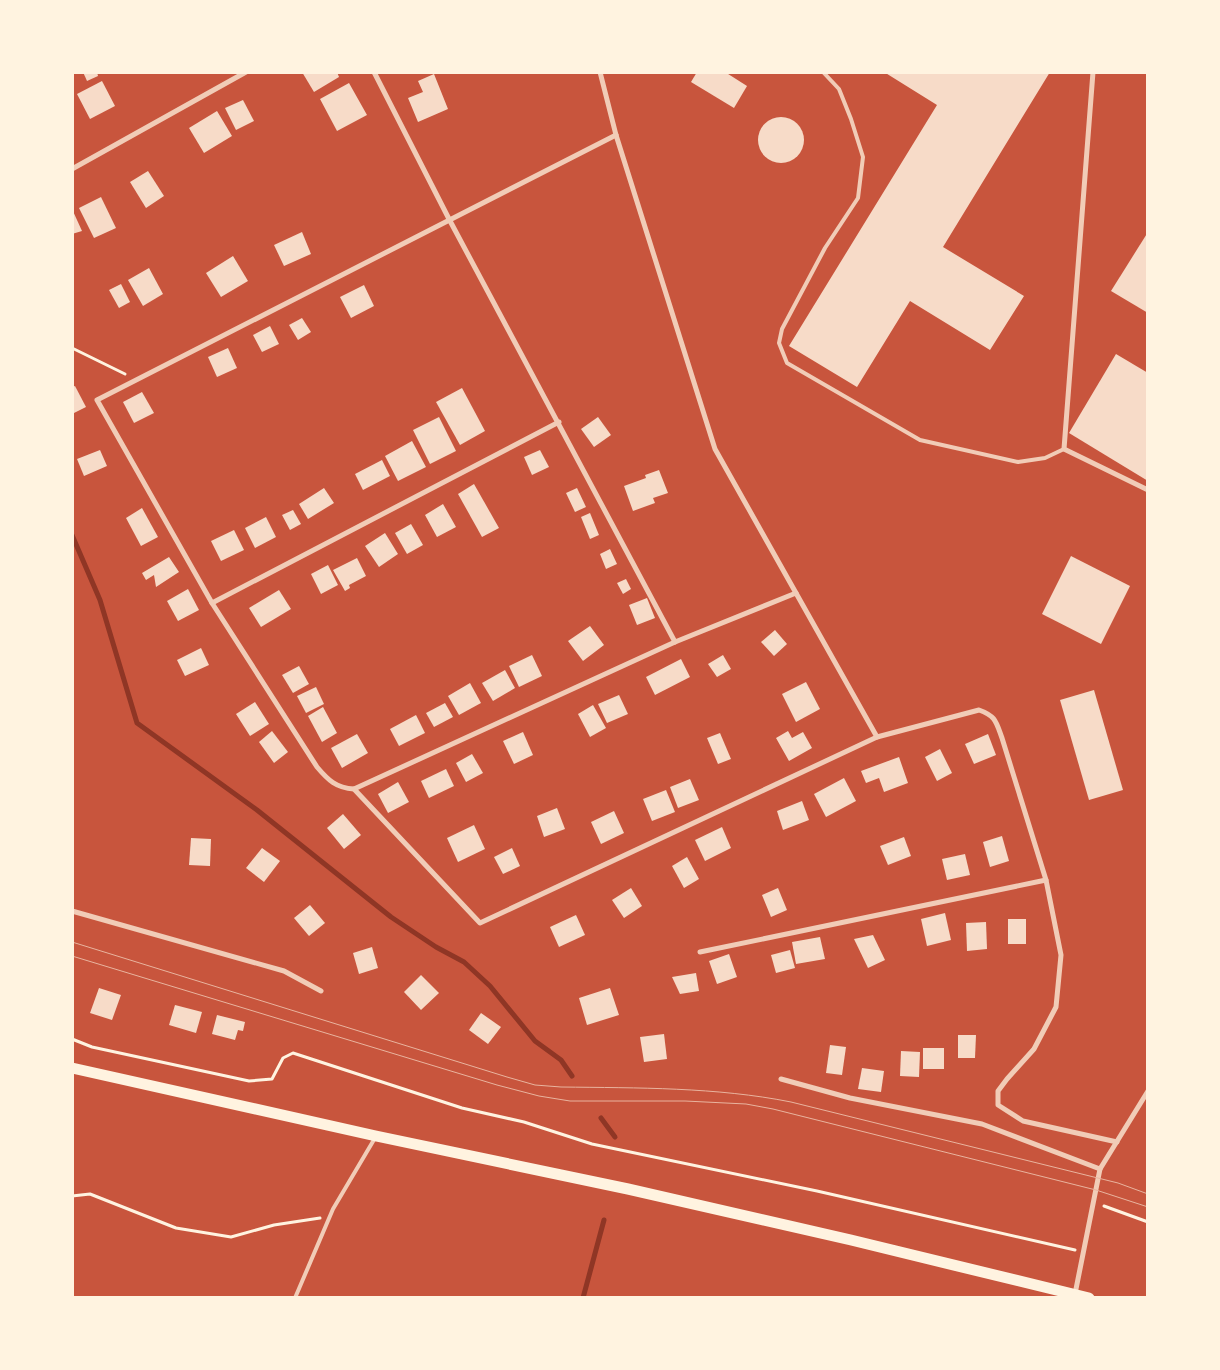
<svg xmlns="http://www.w3.org/2000/svg" width="1220" height="1370" font-family="Mulish,sans-serif">
<style>
.lines{fill:none;stroke-linecap:round;stroke-linejoin:round}
.stream{stroke:#8f3625;stroke-width:5}
.building{fill:#f7dbc8}
.path{stroke:#fff3e0;stroke-width:3}
.service{stroke:#f1ccb7;stroke-width:4}
.minor{stroke:#f1ccb7;stroke-width:5}
.primary{stroke:#fff3e0;stroke-width:11}
.tram{stroke:#e9b49f;stroke-width:1}
</style>
<rect width="100%" height="100%" fill="#c8553d"/>
<g class="lines">
<g class="stream">
<polyline points="72,535 100,600 137,723 257,810 391,917 436,947 464,962 490,986 535,1041 561,1060 572,1076"/>
<polyline points="601,1118 615,1137"/>
<polyline points="583,1298 604,1220"/>
</g>
</g>
<g class="building">
<polygon points="83,72 97,72 98,76 87,81"/>
<polygon points="302,72 337,72 339,77 314,92"/>
<polygon points="697,72 725,72 747,86 734,108 691,82"/>
<polygon points="884,72 1050,72 943,247 1024,296 990,350 910,301 857,387 789,346 937,105"/>
<polygon points="434,74 448,109 418,122 408,98 423,92 418,81"/>
<polygon points="102,81 115,106 90,119 77,94"/>
<polygon points="349,83 367,115 337,131 320,99"/>
<polygon points="243,100 254,121 236,130 225,108"/>
<polygon points="217,111 232,136 204,153 189,128"/>
<circle cx="781" cy="140" r="23"/>
<polygon points="148,171 164,196 146,208 130,182"/>
<polygon points="101,197 116,228 94,238 79,208"/>
<polygon points="72,209 82,231 72,234"/>
<polygon points="302,232 311,254 284,266 274,245"/>
<polygon points="1148,232 1148,313 1111,291"/>
<polygon points="233,256 248,281 221,297 206,273"/>
<polygon points="149,268 163,294 143,306 128,280"/>
<polygon points="121,284 130,302 119,308 109,290"/>
<polygon points="364,285 374,306 351,318 340,297"/>
<polygon points="302,318 311,332 298,340 289,325"/>
<polygon points="270,326 279,344 262,352 253,335"/>
<polygon points="228,348 237,368 217,377 208,357"/>
<polygon points="1116,354 1148,373 1148,481 1069,433"/>
<polygon points="75,386 86,407 72,414 72,387"/>
<polygon points="462,388 485,431 460,445 436,402"/>
<polygon points="142,392 154,413 134,423 123,402"/>
<polygon points="439,417 456,451 430,464 413,430"/>
<polygon points="598,417 611,435 594,447 581,429"/>
<polygon points="412,441 426,467 398,481 385,456"/>
<polygon points="100,450 107,466 84,476 77,459"/>
<polygon points="540,450 549,467 532,475 524,457"/>
<polygon points="382,460 390,476 363,490 355,474"/>
<polygon points="659,470 668,493 653,498 655,503 633,511 624,486 646,478 645,475"/>
<polygon points="474,484 499,528 482,537 458,494"/>
<polygon points="324,488 334,503 308,519 299,504"/>
<polygon points="577,488 586,507 575,512 566,493"/>
<polygon points="443,504 456,527 437,537 425,515"/>
<polygon points="142,508 158,537 141,546 126,518"/>
<polygon points="293,510 301,524 290,530 282,515"/>
<polygon points="590,513 599,535 590,539 581,517"/>
<polygon points="266,517 276,537 255,548 245,528"/>
<polygon points="411,524 423,545 407,554 395,533"/>
<polygon points="234,530 244,550 221,561 211,541"/>
<polygon points="385,533 398,554 379,567 365,546"/>
<polygon points="610,549 617,564 606,569 600,554"/>
<polygon points="1071,556 1130,586 1101,644 1042,614"/>
<polygon points="169,557 179,572 156,587 154,575 146,580 142,573"/>
<polygon points="357,558 366,576 349,585 350,588 345,591 333,570"/>
<polygon points="328,565 338,585 321,594 311,574"/>
<polygon points="626,579 631,589 623,594 617,583"/>
<polygon points="188,589 199,610 178,621 167,601"/>
<polygon points="279,590 291,609 261,627 249,608"/>
<polygon points="647,598 655,618 637,625 629,605"/>
<polygon points="590,626 604,645 583,661 568,641"/>
<polygon points="775,630 787,644 774,656 761,642"/>
<polygon points="201,648 209,665 185,676 177,660"/>
<polygon points="532,655 542,676 519,687 509,666"/>
<polygon points="723,655 731,669 717,677 708,664"/>
<polygon points="681,659 690,677 655,695 646,677"/>
<polygon points="299,666 309,684 293,693 282,675"/>
<polygon points="505,670 515,688 493,701 482,683"/>
<polygon points="806,682 820,709 796,722 782,694"/>
<polygon points="470,683 481,703 459,715 448,696"/>
<polygon points="316,687 324,704 306,713 297,696"/>
<polygon points="1094,690 1123,790 1089,800 1060,700"/>
<polygon points="619,695 628,714 607,723 598,704"/>
<polygon points="255,702 269,724 250,736 236,714"/>
<polygon points="445,703 453,717 434,727 426,713"/>
<polygon points="593,705 606,728 590,737 578,714"/>
<polygon points="323,707 337,733 322,742 308,716"/>
<polygon points="416,715 425,733 399,746 390,729"/>
<polygon points="272,731 288,752 274,763 259,742"/>
<polygon points="788,731 792,738 803,732 812,748 789,761 776,738"/>
<polygon points="523,732 533,755 514,764 503,741"/>
<polygon points="720,733 731,759 718,764 707,738"/>
<polygon points="357,734 368,753 342,768 331,748"/>
<polygon points="988,734 996,755 974,764 965,744"/>
<polygon points="940,749 952,773 937,781 925,757"/>
<polygon points="472,754 483,773 466,782 456,763"/>
<polygon points="899,757 908,783 884,792 879,778 866,783 861,771"/>
<polygon points="446,769 454,786 429,798 421,781"/>
<polygon points="844,778 856,801 826,817 814,794"/>
<polygon points="690,779 699,800 678,808 670,787"/>
<polygon points="398,782 409,802 388,813 378,794"/>
<polygon points="666,790 675,812 652,821 643,799"/>
<polygon points="802,801 809,820 783,830 777,811"/>
<polygon points="557,808 565,829 544,837 537,816"/>
<polygon points="614,811 624,833 601,844 591,822"/>
<polygon points="343,814 361,835 344,849 327,828"/>
<polygon points="474,825 485,849 458,862 447,838"/>
<polygon points="722,827 731,848 705,861 695,840"/>
<polygon points="1002,836 1009,861 990,867 983,842"/>
<polygon points="904,837 911,856 888,865 880,846"/>
<polygon points="191,838 211,839 210,866 189,865"/>
<polygon points="262,848 280,861 264,882 246,868"/>
<polygon points="512,848 520,866 503,874 494,857"/>
<polygon points="965,854 970,875 947,880 942,859"/>
<polygon points="687,857 699,879 684,888 672,866"/>
<polygon points="631,888 642,906 624,918 612,900"/>
<polygon points="778,888 787,910 771,917 762,895"/>
<polygon points="310,905 325,923 309,936 294,918"/>
<polygon points="945,913 951,940 927,946 921,919"/>
<polygon points="576,915 585,935 559,947 550,927"/>
<rect x="1008" y="919" width="18" height="25"/>
<polygon points="986,922 987,949 967,951 966,923"/>
<polygon points="873,935 885,960 868,968 854,939"/>
<polygon points="820,937 825,959 796,964 792,942"/>
<polygon points="372,947 378,968 359,974 353,953"/>
<polygon points="790,950 795,968 776,973 771,955"/>
<polygon points="729,954 737,977 717,984 709,961"/>
<polygon points="696,973 699,991 680,994 672,977"/>
<polygon points="421,975 439,993 421,1010 404,992"/>
<polygon points="99,988 121,995 112,1020 90,1013"/>
<polygon points="610,988 619,1015 587,1025 579,998"/>
<polygon points="175,1005 202,1012 196,1033 169,1025"/>
<polygon points="481,1013 501,1027 488,1044 469,1030"/>
<polygon points="217,1015 245,1022 243,1031 238,1030 235,1040 212,1034"/>
<polygon points="664,1034 667,1059 644,1062 640,1037"/>
<polygon points="958,1035 976,1035 975,1058 958,1058"/>
<polygon points="830,1045 846,1047 842,1075 826,1073"/>
<rect x="923" y="1048" width="21" height="21"/>
<polygon points="901,1051 920,1052 919,1077 900,1076"/>
<polygon points="862,1068 884,1071 881,1092 858,1089"/>
</g>
<g class="lines">
<g class="path">
<polyline points="72,348 125,374"/>
<polyline points="72,1039 92,1047 249,1081 272,1079 283,1058 293,1053 462,1108 524,1122 592,1144 817,1191 1075,1250"/>
<polyline points="72,1196 90,1194 176,1228 231,1237 274,1225 320,1218"/>
<polyline points="1104,1206 1148,1222"/>
</g>
<g class="service">
<polyline points="823,72 839,89 851,119 863,157 858,198 825,248 782,329 779,343 787,363 920,440 1018,462 1045,458 1064,449"/>
<polyline points="295,1298 333,1209 375,1138"/>
</g>
<g class="minor">
<polyline points="374,72 449,219 675,642"/>
<polyline points="600,72 616,135 715,449 877,737"/>
<polyline points="1093,72 1064,449 1148,490"/>
<path d="M616,135L97,400L212,603L317,767C328,780 336,788 354,789L480,923L877,737L979,710C996,716 996,722 1002,738L1046,880L1061,955L1056,1007L1034,1049L1007,1079L998,1091V1105L1023,1121L1117,1142"/>
<polyline points="72,169 246,72"/>
<polyline points="212,603 559,422"/>
<polyline points="354,789 675,642 796,593"/>
<polyline points="72,911 284,971 321,991"/>
<polyline points="700,952 1046,880"/>
<polyline points="781,1079 850,1098 982,1124 1100,1169"/>
<polyline points="1075,1294 1100,1169 1148,1091"/>
</g>
<polyline class="primary" points="72,1068 376,1136 628,1189 851,1240 1089,1298"/>
<g class="tram">
<path d="M72,942L507,1077L535,1085L561,1087C638,1088 716,1087 791,1102L1118,1183L1148,1194"/>
<polyline points="72,956 497,1085 539,1096 570,1101 685,1101 746,1104 773,1109 1096,1190 1148,1207"/>
</g>
</g>
<rect width="1220" height="1370" fill="none" stroke="#fff3e0" stroke-width="148"/>
</svg>
